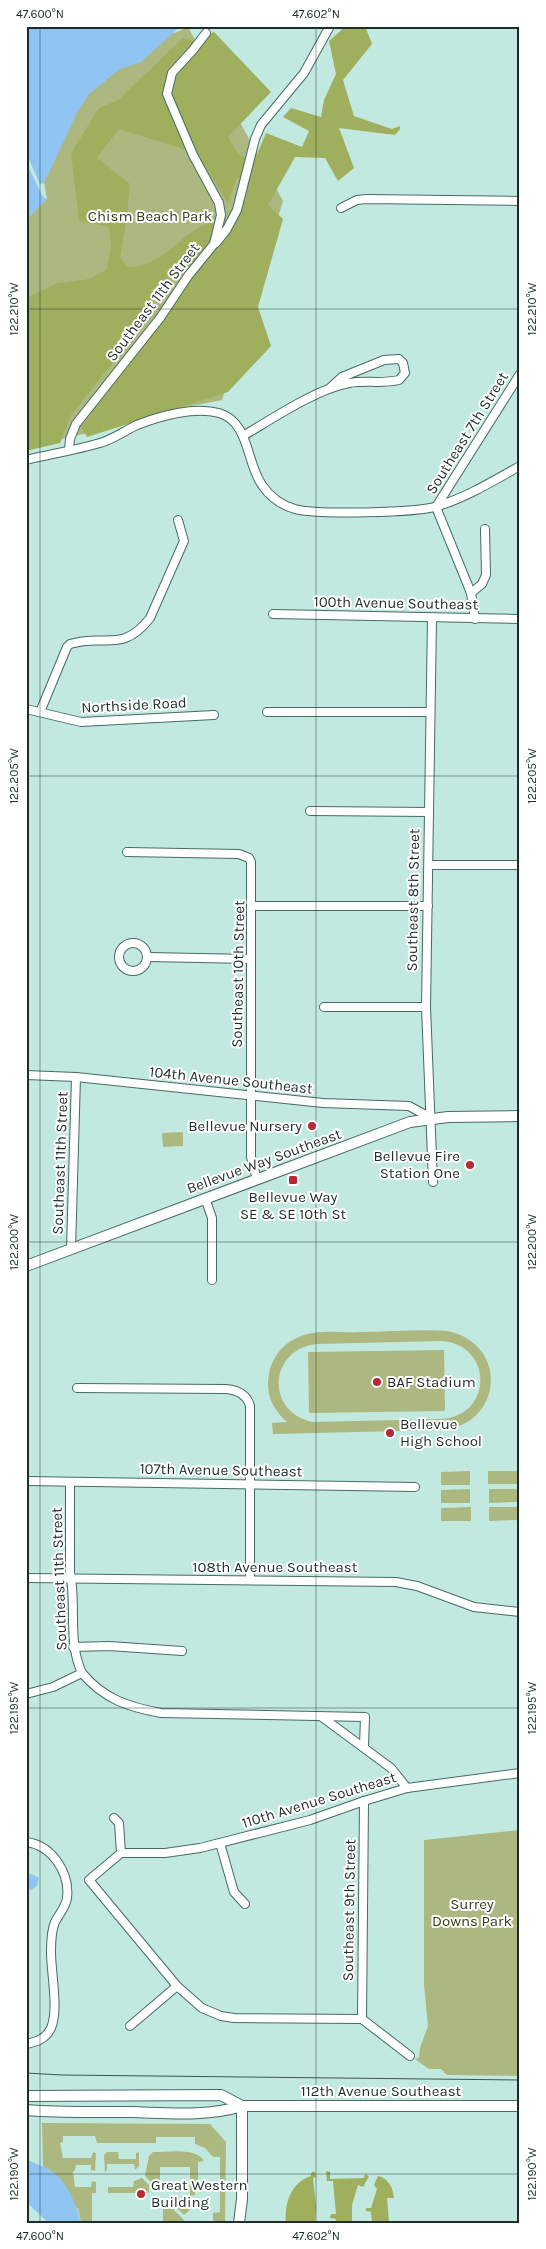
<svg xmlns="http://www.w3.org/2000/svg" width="546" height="2249" font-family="Karla,sans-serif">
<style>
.green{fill:#adb880;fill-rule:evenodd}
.forest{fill:#a0af5d}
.water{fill:#8fc4f3}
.pier{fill:#c1e9e0}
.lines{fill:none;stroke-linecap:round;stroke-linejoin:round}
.minor-casing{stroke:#476b64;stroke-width:10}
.major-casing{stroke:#476b64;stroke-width:12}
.minor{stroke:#fff;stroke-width:8}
.major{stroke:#fff;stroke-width:10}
.tram{stroke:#405450;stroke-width:1}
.ticks{fill:none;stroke:#1e2d2a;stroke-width:1;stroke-opacity:0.45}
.poi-dot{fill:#b82735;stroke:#fff;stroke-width:2}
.labels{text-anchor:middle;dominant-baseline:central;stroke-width:4;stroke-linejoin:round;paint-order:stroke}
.park-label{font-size:15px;fill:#373d1a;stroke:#fff}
.street-label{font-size:15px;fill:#1e2d2a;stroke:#fff}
.poi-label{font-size:15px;fill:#1e2d2a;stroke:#fff;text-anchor:start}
.neatline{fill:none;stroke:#1e2d2a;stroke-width:2}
.ticks-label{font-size:12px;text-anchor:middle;fill:#1e2d2a}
</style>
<rect width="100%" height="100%" fill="#c1e9e0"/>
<g class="green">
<polygon points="188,27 283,201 222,400 141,416 97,431 26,447 26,112 40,92"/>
<polygon points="183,1132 183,1146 163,1147 162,1133"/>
<path d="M448,1331C508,1344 504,1423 443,1430L273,1434L272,1423L287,1422C273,1410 265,1393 269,1374C272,1358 283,1343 299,1337C317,1329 340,1333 360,1332C389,1332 419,1329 448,1331ZM441,1341C493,1344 494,1415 442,1419L312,1422C265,1411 269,1349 317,1344Z"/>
<polygon points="444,1350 445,1411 309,1413 308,1352"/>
<polygon points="470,1471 470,1485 441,1485 441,1472"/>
<rect x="488" y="1471" width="30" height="13"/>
<polygon points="470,1489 470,1503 441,1503 441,1490"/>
<polygon points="489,1489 518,1489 518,1502 489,1503"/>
<polygon points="471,1507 471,1521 441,1521 441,1508"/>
<polygon points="489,1507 518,1507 519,1520 489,1521"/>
<polygon points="520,1830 520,2076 447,2075 441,2069 429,2069 415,2059 419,2057 420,2048 428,2026 424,1985 424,1840"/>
<polygon points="42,2123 210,2124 226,2142 225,2223 213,2223 213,2213 220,2212 220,2157 213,2157 205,2148 195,2144 195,2137 156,2137 156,2143 97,2143 95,2136 63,2136 63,2142 60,2143 63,2158 91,2158 93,2152 96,2153 95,2171 91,2170 91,2165 76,2165 75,2170 73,2172 75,2187 91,2187 92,2181 96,2182 96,2193 92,2193 92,2223 81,2223 78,2209 43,2166"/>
<polygon points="107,2152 118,2152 119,2159 136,2159 136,2153 139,2152 139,2166 135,2170 134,2164 107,2164 107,2170 105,2172 104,2155"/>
<path d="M153,2152C167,2152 197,2147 204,2161L198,2162V2185H203L204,2188L195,2189V2195L190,2196V2167H160V2182H151L145,2176L149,2156Z"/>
<polygon points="142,2178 149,2185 149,2193 108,2193 108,2187 133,2187 134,2181"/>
<polygon points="174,2198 194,2198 195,2205 184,2215 174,2205"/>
<polygon points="163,2208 172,2208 184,2220 183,2223 163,2223"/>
</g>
<g class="forest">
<path d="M346,26H365L372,44L343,80L354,116L392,129L400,126V129L395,135L339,128L354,168L338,181L325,158L295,157L268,205L283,219L258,307L271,346L228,392L87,437L81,427L233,223L247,185L237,177L228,203L199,157L181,148L119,129L97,158L130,184L127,216L120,258L128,267C165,268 186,225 213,223V242L176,279L151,289L155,310L71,415L60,443L26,451V298L58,283L90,279L107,269L111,247L109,227L79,221L71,153L99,108L118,100L183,38L193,41L214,32L271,92L228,137L240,156L254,161L266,133L302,147L309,131L283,117L291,108L321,117L324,100L336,74L329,41Z"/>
<path d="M314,2171L316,2177L313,2178L316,2206L315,2223H286C284,2202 292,2182 311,2176V2173Z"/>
<polygon points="326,2171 330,2172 330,2179 364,2178 365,2174 369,2176 363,2187 358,2185 352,2205 352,2223 335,2223 336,2219 330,2218 331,2214 336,2214 333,2181 327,2181"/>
<path d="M378,2176C388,2178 393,2187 394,2198H387L389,2222L395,2223H372L371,2212L366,2211V2208H371L377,2189L374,2185Z"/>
</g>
<g class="water">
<polygon points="26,26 181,26 141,62 120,69 89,94 78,111 44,183 47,199 26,220"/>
<polygon points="26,1873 34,1875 39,1878 37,1886 31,1890 26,1889"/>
<path d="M26,2158C32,2163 37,2164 44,2167C65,2175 76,2202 81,2223H49L26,2202Z"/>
</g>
<polygon class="pier" points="27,155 40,184 44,183 47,199 43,197 26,162"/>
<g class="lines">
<defs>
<g id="minor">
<polyline points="341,208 357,200 366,199 520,201"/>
<polyline points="216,243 227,229 237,210 255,139 261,125 304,73 330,26"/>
<path d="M243,436C272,419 316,389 349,383C366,380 382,384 399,380L405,373L403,363L399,359L384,360L342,377L330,388"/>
<polyline points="69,449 70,439 76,424 160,318 188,276 214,244 221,215 219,203 193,155 167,94 172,73 193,50 206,33"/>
<path d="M26,460C51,454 76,450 100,443C114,439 124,431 137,425C160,416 195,406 219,413C250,422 246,463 262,485C270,497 281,505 295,509C316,515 417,513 438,506C467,497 493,481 520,466"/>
<polyline points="471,593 482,584 486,575 485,529"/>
<polyline points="273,614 520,619"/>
<polyline points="432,618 426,1007 433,1182"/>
<polyline points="475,619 471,593 436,507 520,374"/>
<polyline points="26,709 81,722 214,715"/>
<path d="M40,712L67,647L70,644C104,633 122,654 150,618L184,541L178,520"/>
<polyline points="267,712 430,712"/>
<polyline points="310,811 429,812"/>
<polyline points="127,852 239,854 249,858 251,862 251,1157 257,1180"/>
<polyline points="429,865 520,865"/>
<polyline points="253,906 428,906"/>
<circle cx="133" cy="957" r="14"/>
<polyline points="148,957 251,959"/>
<polyline points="324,1007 426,1007"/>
<polyline points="26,1075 76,1077 323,1103 409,1106 431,1118"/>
<polyline points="205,1198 212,1218 212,1280"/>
<polyline points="71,1249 76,1077"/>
<path d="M77,1388L226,1389C237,1390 247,1394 250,1406V1580"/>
<polyline points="26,1481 415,1487"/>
<path d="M70,1482V1572C77,1605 67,1641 82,1673"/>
<polyline points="26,1578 396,1582 417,1586 474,1607 520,1612"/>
<polyline points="73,1647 109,1646 182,1651"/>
<path d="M26,1694L53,1687L82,1673C104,1699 128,1707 161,1713L365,1717L364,1746"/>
<polyline points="322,1717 391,1768 407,1788 520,1773"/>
<polyline points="114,1818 119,1823 121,1853 89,1880 177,1986 202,2008 221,2016 234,2018 362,2019"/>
<path d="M26,1842C52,1845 70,1873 67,1898C66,1907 59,1914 55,1922C51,1931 51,1942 51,1952C51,1973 59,2010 51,2028C46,2039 36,2042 26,2044"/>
<polyline points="220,1843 234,1892 245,1904"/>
<polyline points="121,1853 165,1853 200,1848 310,1820 364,1801 407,1788"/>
<polyline points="362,2019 364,1801"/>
<polyline points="362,2019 410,2056"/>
<polyline points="130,2026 177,1986"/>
</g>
<g id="major">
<polyline points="26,1266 410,1122 448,1117 520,1116"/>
<polyline points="26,2096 221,2095 242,2106"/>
<path d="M26,2110C61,2113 96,2112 131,2112C168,2113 206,2117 242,2106H520"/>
<polyline points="239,2223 242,2199 242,2106"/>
</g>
</defs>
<use href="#minor" class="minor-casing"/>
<use href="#major" class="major-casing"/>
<use href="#minor" class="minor"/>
<use href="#major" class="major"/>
<polyline class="tram" points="26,2073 62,2075 520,2080"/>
</g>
<path class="ticks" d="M40,26V2223M316,26V2223M26,309H520M26,776H520M26,1242H520M26,1708H520M26,2174H520"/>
<g class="poi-dot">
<circle cx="312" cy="1126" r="5"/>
<circle cx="470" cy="1165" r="5"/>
<rect x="288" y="1175" width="10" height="10" rx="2.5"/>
<circle cx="377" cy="1382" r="5"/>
<circle cx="390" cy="1433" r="5"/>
<circle cx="141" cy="2194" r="5"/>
</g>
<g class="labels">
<g class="park-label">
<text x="150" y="216">Chism Beach Park</text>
<text x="472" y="1904">Surrey<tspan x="472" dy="17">Downs Park</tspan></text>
</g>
<g class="street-label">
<text transform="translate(153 302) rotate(-53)">Southeast 11th Street</text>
<text transform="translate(467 433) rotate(-58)">Southeast 7th Street</text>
<text transform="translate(396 603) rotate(1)">100th Avenue Southeast</text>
<text transform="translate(134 705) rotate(-3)">Northside Road</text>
<text transform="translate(413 900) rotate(-89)">Southeast 8th Street</text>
<text transform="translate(238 974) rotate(-89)">Southeast 10th Street</text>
<text transform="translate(231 1080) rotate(6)">104th Avenue Southeast</text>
<text transform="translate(264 1161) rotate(-20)">Bellevue Way Southeast</text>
<text transform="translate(60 1163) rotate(-88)">Southeast 11th Street</text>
<text transform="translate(221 1470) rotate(1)">107th Avenue Southeast</text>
<text x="275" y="1567">108th Avenue Southeast</text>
<text transform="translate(59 1579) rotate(-92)">Southeast 11th Street</text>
<text transform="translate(319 1800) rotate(-17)">110th Avenue Southeast</text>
<text transform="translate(349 1910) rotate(-89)">Southeast 9th Street</text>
<text x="381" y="2091">112th Avenue Southeast</text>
</g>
<g class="poi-label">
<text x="302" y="1126" text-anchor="end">Bellevue Nursery</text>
<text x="460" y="1156" text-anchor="end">Bellevue Fire<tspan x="460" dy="17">Station One</tspan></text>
<text x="293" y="1197" text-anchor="middle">Bellevue Way<tspan x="293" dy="17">SE &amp; SE 10th St</tspan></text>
<text x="387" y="1382">BAF Stadium</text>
<text x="400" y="1424">Bellevue<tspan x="400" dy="17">High School</tspan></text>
<text x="151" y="2185">Great Western<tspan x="151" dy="17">Building</tspan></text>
</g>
</g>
<rect width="546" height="2249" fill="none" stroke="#ffffff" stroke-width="55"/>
<rect x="28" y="28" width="490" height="2194" class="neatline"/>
<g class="ticks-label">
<text x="40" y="18">47.600°N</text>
<text x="316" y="18">47.602°N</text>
<text transform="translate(532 309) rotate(-90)" y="4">122.210°W</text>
<text transform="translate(14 309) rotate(-90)" y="4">122.210°W</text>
<text transform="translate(14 776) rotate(-90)" y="4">122.205°W</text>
<text transform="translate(532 776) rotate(-90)" y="4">122.205°W</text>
<text transform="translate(532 1242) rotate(-90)" y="4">122.200°W</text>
<text transform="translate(14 1242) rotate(-90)" y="4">122.200°W</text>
<text transform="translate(532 1708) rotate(-90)" y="4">122.195°W</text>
<text transform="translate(14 1708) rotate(-90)" y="4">122.195°W</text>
<text transform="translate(532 2174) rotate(-90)" y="4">122.190°W</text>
<text transform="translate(14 2174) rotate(-90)" y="4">122.190°W</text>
<text x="40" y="2240">47.600°N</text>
<text x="316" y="2240">47.602°N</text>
</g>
</svg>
